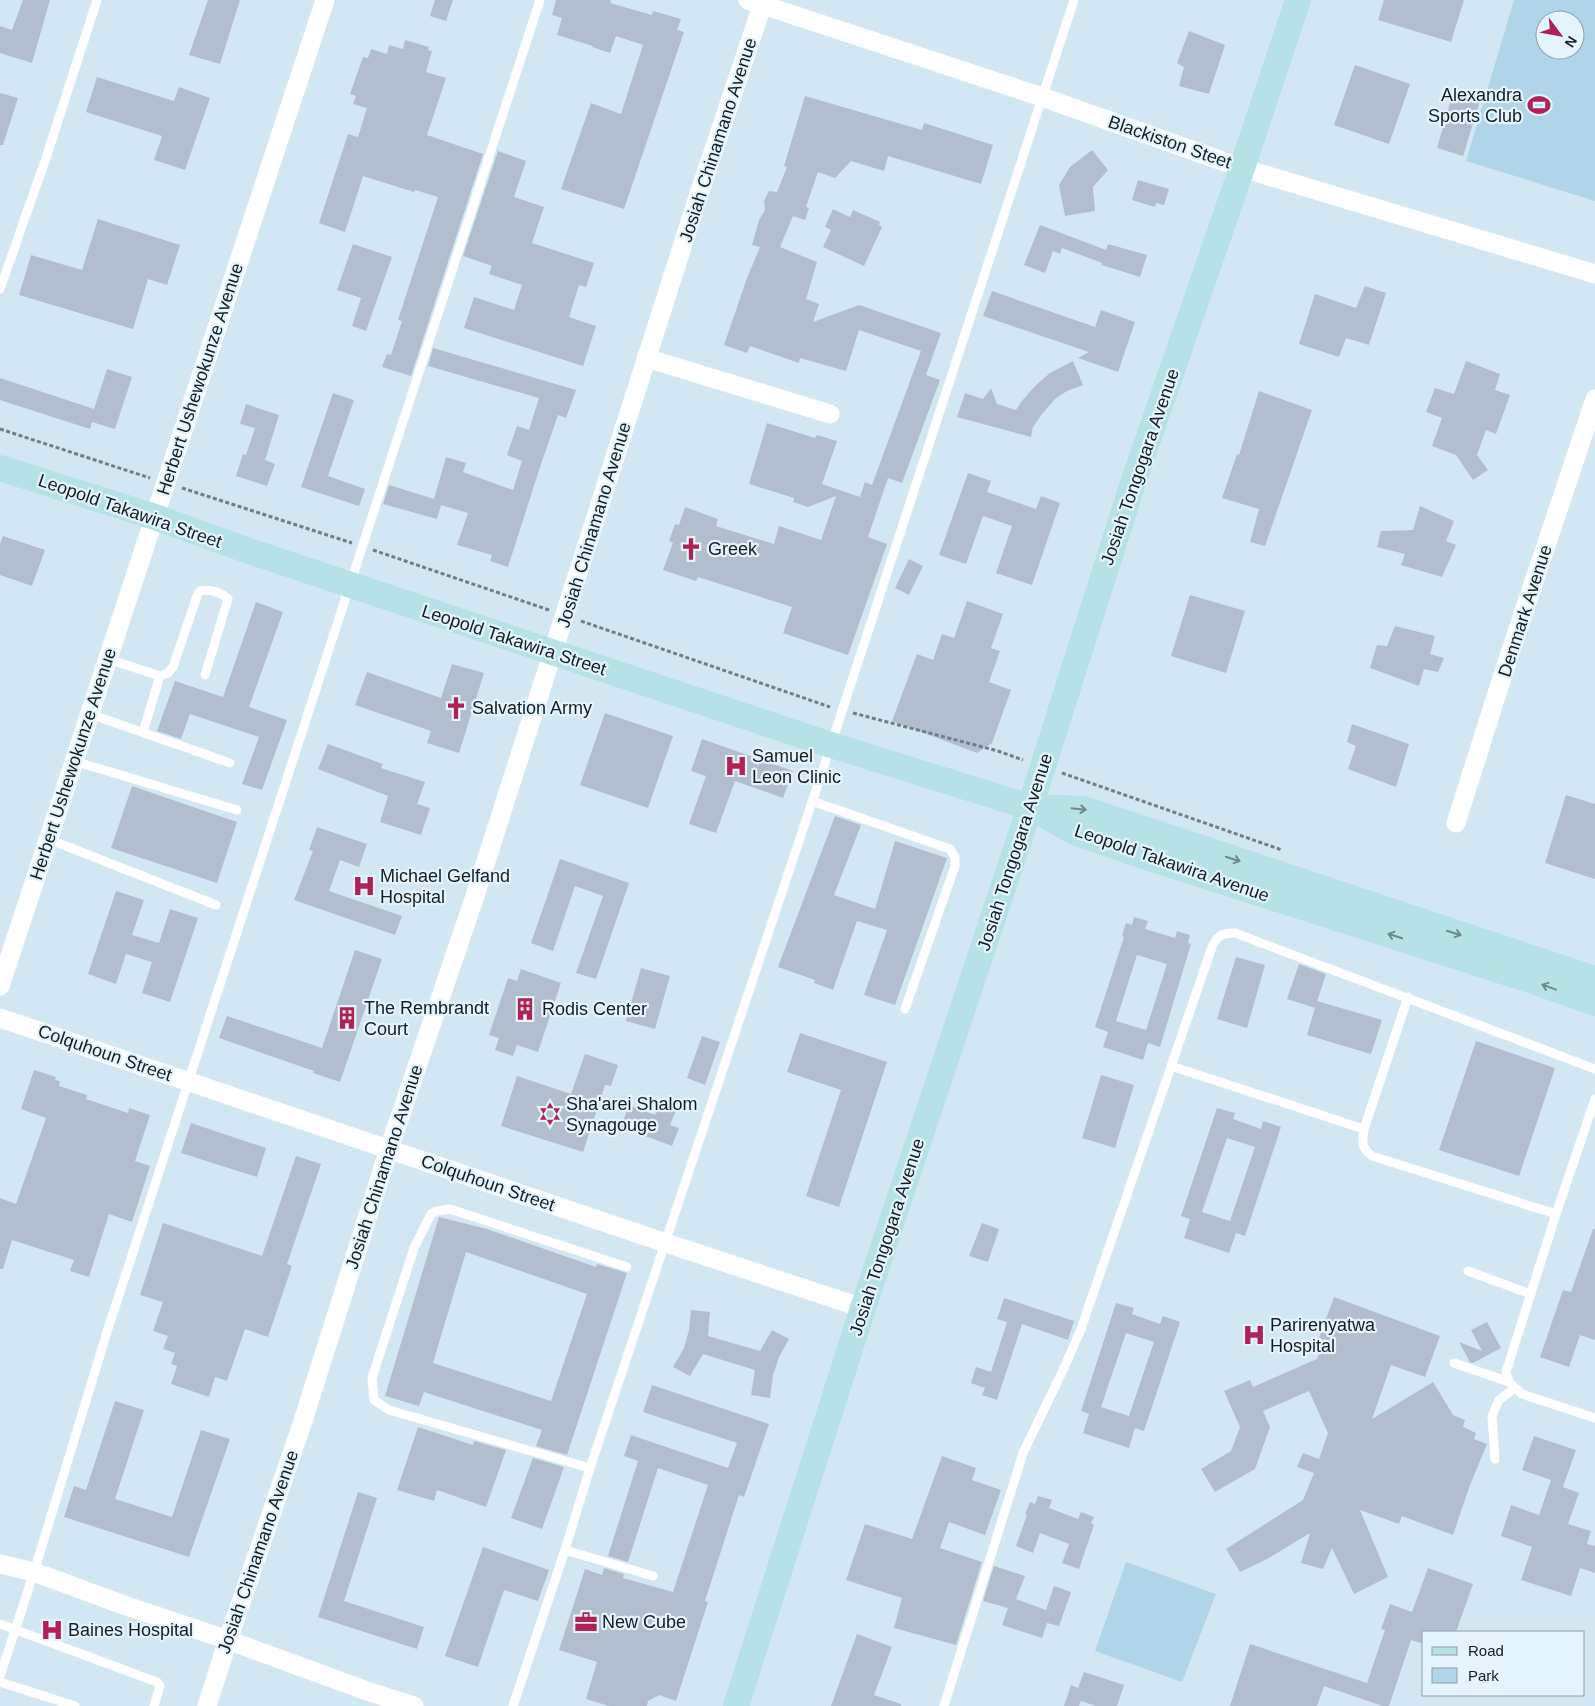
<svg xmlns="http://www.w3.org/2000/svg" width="1595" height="1706" font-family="Arial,sans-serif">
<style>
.green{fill:#b0d5e9;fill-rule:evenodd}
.building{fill:#b2bece;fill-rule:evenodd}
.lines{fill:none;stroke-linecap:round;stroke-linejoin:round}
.path{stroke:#707e85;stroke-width:3;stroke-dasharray:4 2.5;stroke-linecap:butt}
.lane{stroke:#fff;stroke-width:9}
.street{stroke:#fff;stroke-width:19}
.secondary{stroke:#b7e2e5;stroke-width:26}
.oneway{stroke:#6e898c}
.labels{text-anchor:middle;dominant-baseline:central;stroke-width:4.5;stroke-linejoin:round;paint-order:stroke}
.poi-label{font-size:18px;fill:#151d20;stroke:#e3f4fd;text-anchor:start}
.street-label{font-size:18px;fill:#151d20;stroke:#e3f4fd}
</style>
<rect width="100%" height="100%" fill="#d3e7f2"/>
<g class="green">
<path d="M1514,0H1595V201L1466,161ZM1545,20H1575V50H1545Z"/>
<polygon points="1126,1562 1216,1594 1182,1682 1095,1651"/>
</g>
<g class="building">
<polygon points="23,0 50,0 32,63 0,53 0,26 12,30"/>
<polygon points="208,0 240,0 220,64 189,55"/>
<polygon points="435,0 453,0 446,21 430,16"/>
<polygon points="556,0 611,0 610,3 652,15 653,11 681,19 677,30 684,32 624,209 561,189 591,103 621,114 643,45 616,36 610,53 592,47 593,46 557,35 562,18 552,15"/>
<polygon points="1384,0 1464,0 1451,42 1378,20"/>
<polygon points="1189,31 1225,45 1209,94 1179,86 1184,67 1177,63"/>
<polygon points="405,40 429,47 428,50 432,51 426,72 446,78 427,135 483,154 411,376 382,367 387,354 391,355 402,321 398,320 438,197 415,190 414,192 363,176 345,232 319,223 348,134 358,137 367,108 353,104 356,96 350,94 363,57 368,58 371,49 387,54 389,45 403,49"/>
<polygon points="1355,65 1410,84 1389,144 1334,125"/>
<polygon points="97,77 174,101 179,87 210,98 185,170 154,160 162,136 86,112"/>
<polygon points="0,93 18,98 3,145 0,145"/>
<polygon points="1453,93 1480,101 1463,156 1437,148"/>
<polygon points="805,96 922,130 924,123 993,145 981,184 888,156 884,171 851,161 835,178 818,172 806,207 809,208 805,220 793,216 780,247 817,262 806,299 819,304 813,322 859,305 941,333 926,375 940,380 902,483 888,478 868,537 887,544 848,655 783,633 792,607 698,577 696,581 663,570 673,543 669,541 675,524 679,525 685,507 718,519 716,526 774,544 779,526 821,540 836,496 808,507 793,502 794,498 749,484 767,423 815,438 817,435 837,441 822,484 860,497 865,482 872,485 921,351 859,330 846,371 800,358 799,363 750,346 747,353 724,345 747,278 760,247 752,245 759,220 765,210 764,201 769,191 777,192 787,167 784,166"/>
<polygon points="1092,150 1108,170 1093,187 1095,211 1065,216 1059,185 1070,167"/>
<polygon points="498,151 526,161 514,197 544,207 532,243 594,263 586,287 579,285 569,317 596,326 583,366 464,328 474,297 514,310 522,285 489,274 492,266 463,256"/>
<polygon points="1138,180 1169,189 1164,205 1156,203 1155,207 1132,200"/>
<polygon points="833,209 850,217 853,210 880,222 879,225 882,227 864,266 823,247 831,230 825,227"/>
<polygon points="98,219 180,245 167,285 148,279 133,329 19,295 31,255 82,270"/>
<polygon points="1040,225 1106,250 1108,244 1147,255 1140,277 1102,265 1102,263 1062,248 1060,254 1053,251 1045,273 1024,265"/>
<polygon points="353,244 392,257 366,331 352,326 361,298 337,290"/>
<polygon points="1365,286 1386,293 1369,345 1346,338 1339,357 1299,344 1315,294 1356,308"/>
<polygon points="992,291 1095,327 1101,310 1135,322 1118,372 1078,358 1089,352 983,316"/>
<polygon points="433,348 576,390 566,418 558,415 540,467 508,567 490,561 492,555 457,545 468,513 441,505 437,519 383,504 389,485 434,499 446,457 466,463 463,472 513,490 522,461 507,455 517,426 529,430 539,398 428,366"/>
<polygon points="1073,361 1083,385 1067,391 1055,399 1042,414 1033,427 1031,437 957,417 965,393 983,399 991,388 997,404 1016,410 1021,402 1036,385 1050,373"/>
<polygon points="1466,361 1500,374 1495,390 1510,395 1496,434 1486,430 1477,455 1488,470 1473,480 1456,455 1432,446 1442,418 1426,412 1435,388 1454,394"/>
<polygon points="107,369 132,377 115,429 92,422 90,429 0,400 0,378 94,409"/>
<polygon points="1259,391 1312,410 1265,546 1250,542 1259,509 1222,498 1237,454 1239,455"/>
<polygon points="333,393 354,400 328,476 365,489 359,506 301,487"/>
<polygon points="246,404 279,415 265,460 275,464 267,486 236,476 243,454 246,455 255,428 240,424"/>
<polygon points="968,473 991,481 987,492 1036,509 1041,496 1060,503 1032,585 996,573 1012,526 983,516 966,564 939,555"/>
<polygon points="1420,506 1454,521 1446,541 1456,545 1442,577 1401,565 1405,554 1377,547 1381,531 1413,530"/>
<polygon points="3,536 45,550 32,586 0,575 0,544"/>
<polygon points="909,559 923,566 909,595 895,588"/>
<polygon points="1190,595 1245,611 1226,673 1171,656"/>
<polygon points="967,601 1003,614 991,648 1000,651 989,682 1011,690 992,743 977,753 892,721 917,654 933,660 942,634 954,638"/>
<polygon points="256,602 283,612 249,707 287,720 262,790 242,784 259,737 190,714 181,739 157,731 175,681 223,697"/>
<polygon points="1395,626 1435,636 1430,654 1444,658 1438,672 1424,669 1419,686 1370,668 1377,645 1387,646"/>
<polygon points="452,664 484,673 459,753 427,743 431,731 355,705 367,672 441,698"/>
<polygon points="605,713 673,736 648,808 580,785"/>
<polygon points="1352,724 1409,744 1396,787 1348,769 1356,746 1347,742"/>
<polygon points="702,739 793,771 783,798 735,781 716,833 689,824 706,776 691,771"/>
<polygon points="328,744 383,764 381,768 425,782 417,804 430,808 421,835 380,822 388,796 318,769"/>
<polygon points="132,786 237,822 217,883 111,848"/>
<polygon points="1566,795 1595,804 1595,879 1545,863"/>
<polygon points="835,816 861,825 834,895 875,909 895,841 947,858 895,1005 864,995 887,930 857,921 833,990 814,983 815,980 778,967"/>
<polygon points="317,827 367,844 359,867 340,860 329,891 402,916 395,935 294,900 313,851 309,850"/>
<polygon points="560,859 629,883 596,979 576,973 603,896 575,886 553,951 531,943"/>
<polygon points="116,891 144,900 132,935 159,943 170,909 198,918 170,1002 142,993 152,962 126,954 116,984 88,974"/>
<path d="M1134,917L1148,921L1145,929L1175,938L1177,931L1190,935L1188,943L1191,944L1160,1047L1148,1043L1143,1060L1103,1047L1108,1032L1095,1027L1124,937L1122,936L1126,923L1132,925ZM1137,955L1167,964L1146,1030L1116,1021Z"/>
<polygon points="355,950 382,959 340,1082 313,1073 314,1071 219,1038 227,1016 322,1048"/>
<polygon points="1236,957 1265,965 1247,1028 1217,1019"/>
<polygon points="1299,964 1326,974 1315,1008 1287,999"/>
<polygon points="641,968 670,976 655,1029 626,1021"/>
<polygon points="521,969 561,983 538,1052 517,1045 513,1056 495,1050 499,1038 489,1035 508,978 517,981"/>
<polygon points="1317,1001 1382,1020 1371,1054 1307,1035"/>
<polygon points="800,1033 887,1062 839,1207 806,1196 841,1090 787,1072"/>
<polygon points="702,1036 720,1042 705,1085 687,1078"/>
<polygon points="1476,1041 1555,1068 1519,1176 1439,1150"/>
<polygon points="585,1054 618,1065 611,1086 605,1085 583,1152 501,1126 517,1076 571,1094"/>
<polygon points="34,1070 56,1077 55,1080 60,1081 59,1086 87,1095 86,1099 128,1113 129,1108 150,1115 135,1161 150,1166 132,1222 109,1214 89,1277 70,1271 74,1260 12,1240 3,1269 0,1269 0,1198 16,1204 46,1118 21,1109"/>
<polygon points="1101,1075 1134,1085 1115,1148 1082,1138"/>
<polygon points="659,1104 676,1110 670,1125 679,1128 672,1146 621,1127 629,1105 655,1115"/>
<path d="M1217,1108L1235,1113L1233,1119L1261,1129L1263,1121L1281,1127L1245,1236L1236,1233L1229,1253L1184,1238L1190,1219L1181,1216ZM1227,1138L1255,1147L1230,1221L1202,1212Z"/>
<polygon points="191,1123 266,1148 257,1177 181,1153"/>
<polygon points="296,1156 321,1164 287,1264 292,1266 268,1337 245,1329 227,1381 215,1377 209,1397 171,1384 177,1366 171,1364 175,1353 163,1349 168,1336 153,1331 163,1302 140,1295 163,1223 262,1256"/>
<path d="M439,1217L487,1229L596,1267L597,1264L627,1273L567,1455L536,1446L542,1430L424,1392L419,1406L385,1396ZM466,1252L587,1294L551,1401L433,1363Z"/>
<polygon points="982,1223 999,1229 988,1262 969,1256"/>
<polygon points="1593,1229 1595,1229 1595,1340 1580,1335 1569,1367 1540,1357 1563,1290 1571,1292"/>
<polygon points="1334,1297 1440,1336 1425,1377 1391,1365 1372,1419 1433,1382 1453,1415 1465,1420 1463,1427 1476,1433 1474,1439 1487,1444 1470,1485 1453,1535 1402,1516 1399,1524 1360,1510 1388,1577 1354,1594 1332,1548 1323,1569 1301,1563 1310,1533 1267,1559 1240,1572 1226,1549 1303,1500 1314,1473 1297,1467 1303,1453 1319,1459 1328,1433 1309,1391 1263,1411 1270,1427 1255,1469 1215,1492 1201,1469 1231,1451 1240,1427 1224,1391 1250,1380 1253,1387 1317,1359 1324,1340 1319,1338"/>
<polygon points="1004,1298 1074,1321 1068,1340 1022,1324 997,1400 982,1395 985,1388 971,1383 976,1367 991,1372 1007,1322 997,1319"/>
<path d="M1116,1303L1134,1308L1132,1314L1160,1324L1163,1316L1180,1322L1144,1431L1135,1428L1129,1448L1083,1433L1089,1414L1081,1411ZM1126,1333L1154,1342L1129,1416L1101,1407Z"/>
<polygon points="691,1310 710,1312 708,1336 760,1351 772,1330 789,1339 779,1357 773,1375 770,1398 751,1395 755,1370 703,1354 690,1376 673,1367 684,1348 689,1330"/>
<polygon points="1487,1322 1501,1348 1473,1363 1470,1362 1459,1342 1482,1351 1471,1330"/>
<polygon points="652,1385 769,1424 744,1497 739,1495 705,1601 708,1602 676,1701 659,1695 648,1701 647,1706 609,1706 586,1699 597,1662 559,1650 585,1569 602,1575 604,1568 624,1574 623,1578 673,1592 708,1485 658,1468 628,1562 608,1556 638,1461 624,1456 631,1435 728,1468 737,1443 643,1412"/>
<polygon points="115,1401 144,1410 115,1499 172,1517 201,1430 230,1439 189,1557 64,1517 74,1486 86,1490"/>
<polygon points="418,1427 473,1445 474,1441 506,1450 486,1507 437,1490 434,1501 397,1490"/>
<polygon points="1534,1436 1576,1450 1563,1487 1579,1493 1568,1524 1591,1531 1587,1544 1595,1546 1595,1573 1580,1568 1571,1596 1521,1580 1532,1547 1501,1536 1511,1505 1539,1515 1551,1480 1522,1470"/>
<polygon points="942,1456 976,1468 972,1480 1001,1490 985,1535 949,1522 940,1548 982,1562 956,1645 894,1628 902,1598 846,1580 865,1524 912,1539"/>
<polygon points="533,1458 564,1467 542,1529 511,1518"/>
<polygon points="358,1492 377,1498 344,1601 424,1627 417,1649 318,1617"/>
<polygon points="1038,1496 1052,1500 1049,1508 1078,1519 1081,1512 1094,1517 1091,1523 1094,1525 1079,1569 1062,1563 1069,1544 1040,1533 1033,1553 1016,1546 1027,1515 1025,1514 1030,1502 1035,1504"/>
<polygon points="483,1547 549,1570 538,1601 504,1590 478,1667 445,1656"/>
<polygon points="994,1566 1025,1576 1016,1599 1046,1610 1054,1586 1071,1592 1059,1626 1047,1623 1042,1638 1002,1625 1008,1608 983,1601"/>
<polygon points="1428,1568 1473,1584 1456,1632 1424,1632 1424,1644 1411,1640 1389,1706 1383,1706 1324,1686 1317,1706 1230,1706 1250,1644 1367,1683 1385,1630 1381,1629 1390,1604 1412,1612"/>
<polygon points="857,1634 892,1647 874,1695 901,1704 901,1706 831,1706"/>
<polygon points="1084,1672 1124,1685 1117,1706 1096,1706 1081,1701 1079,1706 1064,1706 1071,1685 1078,1688"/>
</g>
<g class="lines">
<g class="path">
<polyline points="0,429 150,478"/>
<polyline points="182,488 352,543"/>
<polyline points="373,550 549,610"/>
<polyline points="581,621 830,707"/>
<polyline points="853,713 998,751 1023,760"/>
<polyline points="1062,773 1282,850"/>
</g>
<g class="lane">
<polyline points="0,289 46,158 97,0"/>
<path d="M108,659L160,676L168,673L173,667L197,596L200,591C209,589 221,592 228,599L205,675"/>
<polyline points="90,714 230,763"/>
<polyline points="143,732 160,676"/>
<polyline points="74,761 237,810"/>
<polyline points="812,801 950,849 955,857 955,866 905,1009"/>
<polyline points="48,839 216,905"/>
<path d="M1408,997L1364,1129C1362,1141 1361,1148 1372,1156L1556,1214"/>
<polyline points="1171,1066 1364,1129"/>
<polyline points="1595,1099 1556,1214 1506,1372 1509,1382 1522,1394 1595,1418"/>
<polyline points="1468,1271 1531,1294"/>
<polyline points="1454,1363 1509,1382"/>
<polyline points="1495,1459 1492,1416 1499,1400 1515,1388"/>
<polyline points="590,1468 389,1410 374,1400 372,1378 414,1248 431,1214 437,1211 450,1209 627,1267"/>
<polyline points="565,1550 653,1576"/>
<polyline points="0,1624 157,1682 160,1686 154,1706"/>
<polyline points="0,1676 34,1572 107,1332 540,0"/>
<polyline points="0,1682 75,1706"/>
<polyline points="513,1706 565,1550 590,1468 831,745 1074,0"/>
<path d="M944,1706L1023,1453L1064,1368L1081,1329L1212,947C1218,935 1222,933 1235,933L1595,1069"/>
</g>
<g class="street">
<polyline points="748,0 1042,97 1242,168 1595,274"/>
<polyline points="646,358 830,414"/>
<polyline points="1456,823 1505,668 1595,399"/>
<polyline points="0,986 325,0"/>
<polyline points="0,1018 666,1243 863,1308"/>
<polyline points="0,1564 34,1572 121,1604 228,1640 367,1691 414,1706"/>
<polyline points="207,1706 228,1640 302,1424 389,1149 474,899 698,197 764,0"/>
</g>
<g class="secondary">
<polyline points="0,468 155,517 249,551 831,745 1030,807 1076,833 1146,857 1527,979 1595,1003"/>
<polyline points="1036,807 1084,809 1595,979"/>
<polyline points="736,1706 863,1308 1030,807 1133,483 1242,168 1298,0"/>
</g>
</g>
<defs><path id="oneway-shaft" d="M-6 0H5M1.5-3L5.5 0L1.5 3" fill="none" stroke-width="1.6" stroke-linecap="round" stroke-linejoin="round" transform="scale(1.25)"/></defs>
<g class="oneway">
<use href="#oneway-shaft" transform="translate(1079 809) rotate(6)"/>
<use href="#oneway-shaft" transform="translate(1233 859) rotate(18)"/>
<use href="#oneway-shaft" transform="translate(1454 933) rotate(18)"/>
<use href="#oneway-shaft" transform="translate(1395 936) rotate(-162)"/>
<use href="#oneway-shaft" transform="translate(1549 987) rotate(-160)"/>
</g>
<defs>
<symbol id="stadium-bare" viewBox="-9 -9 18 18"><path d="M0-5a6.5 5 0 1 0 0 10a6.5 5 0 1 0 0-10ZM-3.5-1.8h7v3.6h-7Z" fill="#b02156" stroke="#e3f4fd" stroke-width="2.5" paint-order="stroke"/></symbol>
<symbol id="church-bare" viewBox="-9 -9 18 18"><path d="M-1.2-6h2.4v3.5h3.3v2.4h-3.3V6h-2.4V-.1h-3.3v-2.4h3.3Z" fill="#b02156" stroke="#e3f4fd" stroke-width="2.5" paint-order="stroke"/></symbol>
<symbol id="hospital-bare" viewBox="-9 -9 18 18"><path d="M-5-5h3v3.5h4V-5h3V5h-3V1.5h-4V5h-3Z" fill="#b02156" stroke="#e3f4fd" stroke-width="2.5" paint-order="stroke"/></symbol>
<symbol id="building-bare" viewBox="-9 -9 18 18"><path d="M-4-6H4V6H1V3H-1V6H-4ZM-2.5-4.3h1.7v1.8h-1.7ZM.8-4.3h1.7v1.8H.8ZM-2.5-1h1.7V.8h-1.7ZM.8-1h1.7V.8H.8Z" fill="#b02156" stroke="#e3f4fd" stroke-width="2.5" paint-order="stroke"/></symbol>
<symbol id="synagogue-bare" viewBox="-9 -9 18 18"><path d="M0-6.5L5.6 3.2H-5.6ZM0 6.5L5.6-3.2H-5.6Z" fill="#b02156" stroke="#e3f4fd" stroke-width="2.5" paint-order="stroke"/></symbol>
<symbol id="office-bare" viewBox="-9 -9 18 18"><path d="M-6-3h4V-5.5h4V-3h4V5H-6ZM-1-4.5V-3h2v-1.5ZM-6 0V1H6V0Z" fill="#b02156" stroke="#e3f4fd" stroke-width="2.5" paint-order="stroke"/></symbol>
</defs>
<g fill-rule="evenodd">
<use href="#stadium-bare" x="1523" y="89" width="32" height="32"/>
<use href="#church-bare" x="675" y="533" width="32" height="32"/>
<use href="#church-bare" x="440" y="692" width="32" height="32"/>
<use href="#hospital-bare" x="720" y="750" width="32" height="32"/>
<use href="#hospital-bare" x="348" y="870" width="32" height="32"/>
<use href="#building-bare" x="509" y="993" width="32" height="32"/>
<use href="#building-bare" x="331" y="1002" width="32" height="32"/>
<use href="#synagogue-bare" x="534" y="1098" width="32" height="32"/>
<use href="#hospital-bare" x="1238" y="1319" width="32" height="32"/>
<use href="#office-bare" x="570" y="1606" width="32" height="32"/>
<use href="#hospital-bare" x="36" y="1614" width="32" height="32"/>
</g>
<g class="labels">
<g class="poi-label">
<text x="1522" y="95" text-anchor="end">Alexandra<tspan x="1522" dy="21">Sports Club</tspan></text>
<text x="708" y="549">Greek</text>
<text x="472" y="708">Salvation Army</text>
<text x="752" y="756">Samuel<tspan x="752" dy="21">Leon Clinic</tspan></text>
<text x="380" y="876">Michael Gelfand<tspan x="380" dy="21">Hospital</tspan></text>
<text x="364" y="1008">The Rembrandt<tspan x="364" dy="21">Court</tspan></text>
<text x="542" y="1009">Rodis Center</text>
<text x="566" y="1104">Sha'arei Shalom<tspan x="566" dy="21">Synagouge</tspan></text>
<text x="1270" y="1325">Parirenyatwa<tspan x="1270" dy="21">Hospital</tspan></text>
<text x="602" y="1622">New Cube</text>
<text x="68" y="1630">Baines Hospital</text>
</g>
<g class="street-label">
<text transform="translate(718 140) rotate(-72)">Josiah Chinamano Avenue</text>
<text transform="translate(1170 142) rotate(19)">Blackiston Steet</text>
<text transform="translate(200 379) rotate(-72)">Herbert Ushewokunze Avenue</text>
<text transform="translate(1140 467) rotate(-71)">Josiah Tongogara Avenue</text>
<text transform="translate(130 511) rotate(19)">Leopold Takawira Street</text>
<text transform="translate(594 525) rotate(-73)">Josiah Chinamano Avenue</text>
<text transform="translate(1525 611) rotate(-72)">Denmark Avenue</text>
<text transform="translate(514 640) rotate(18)">Leopold Takawira Street</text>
<text transform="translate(73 764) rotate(-72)">Herbert Ushewokunze Avenue</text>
<text transform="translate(1015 852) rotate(-72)">Josiah Tongogara Avenue</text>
<text transform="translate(1172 863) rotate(19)">Leopold Takawira Avenue</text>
<text transform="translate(105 1053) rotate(19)">Colquhoun Street</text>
<text transform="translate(384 1167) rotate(-72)">Josiah Chinamano Avenue</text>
<text transform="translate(488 1183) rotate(19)">Colquhoun Street</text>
<text transform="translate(887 1237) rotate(-72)">Josiah Tongogara Avenue</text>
<text transform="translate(258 1552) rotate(-71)">Josiah Chinamano Avenue</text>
</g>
</g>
<rect x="1422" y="1631" width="162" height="65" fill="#e3f4fd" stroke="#919ea5"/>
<rect x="1432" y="1647" width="25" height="8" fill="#b7e2e5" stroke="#919ea5"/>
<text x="1468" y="1656" font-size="15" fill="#151d20">Road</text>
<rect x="1432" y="1668" width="25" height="15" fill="#b0d5e9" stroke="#919ea5"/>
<text x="1468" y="1681" font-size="15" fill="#151d20">Park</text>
<g transform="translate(1560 35) rotate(122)"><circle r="24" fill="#e3f4fd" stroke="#919ea5"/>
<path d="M0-4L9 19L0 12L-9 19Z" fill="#b02156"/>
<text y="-8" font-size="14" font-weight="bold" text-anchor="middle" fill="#151d20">N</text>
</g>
</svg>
